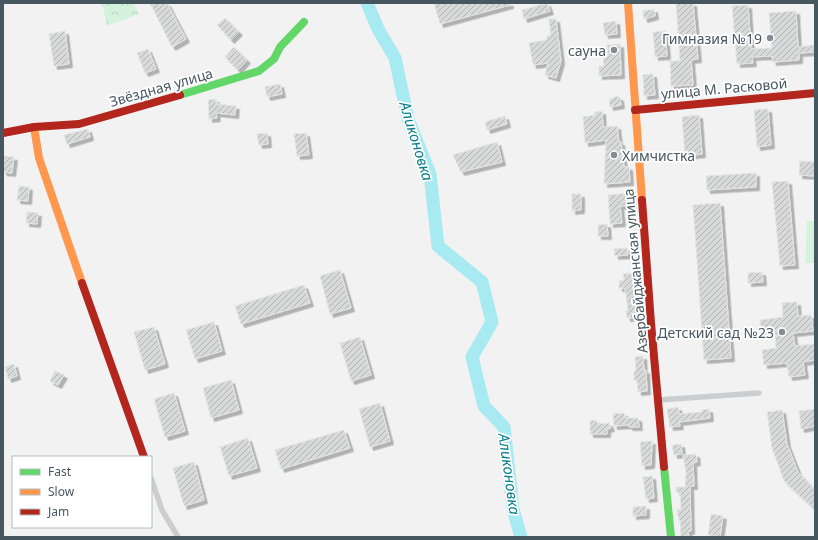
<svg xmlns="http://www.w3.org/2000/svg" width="818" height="540" font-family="'Noto Sans',sans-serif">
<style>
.park{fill:url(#park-crowns)}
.pitch{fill:#d5f2dd}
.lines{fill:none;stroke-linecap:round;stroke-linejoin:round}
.river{stroke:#a8eaf1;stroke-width:13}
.building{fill:url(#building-hatch);stroke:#e3e4e4;filter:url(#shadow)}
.street{stroke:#cbced1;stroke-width:5.5}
.fast{stroke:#63d668;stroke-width:8}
.slow{stroke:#ff974d;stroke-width:8}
.jam{stroke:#b3261e;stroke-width:8}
.poi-dot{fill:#838d93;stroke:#fff;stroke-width:1.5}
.labels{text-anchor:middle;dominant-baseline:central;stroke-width:3.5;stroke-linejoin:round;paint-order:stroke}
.poi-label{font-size:14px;fill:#475760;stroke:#fff;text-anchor:end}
.street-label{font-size:14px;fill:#475760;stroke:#fff}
.water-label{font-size:15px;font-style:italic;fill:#087f8c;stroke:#fff}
</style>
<defs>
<pattern id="park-crowns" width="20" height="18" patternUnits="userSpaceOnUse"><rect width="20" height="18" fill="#d5f2dd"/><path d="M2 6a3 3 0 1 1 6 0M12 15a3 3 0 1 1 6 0" fill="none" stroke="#b8d2c0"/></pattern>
<pattern id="building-hatch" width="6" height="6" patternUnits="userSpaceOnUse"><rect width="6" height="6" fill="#d8dada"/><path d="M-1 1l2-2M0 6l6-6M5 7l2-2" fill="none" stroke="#b1b4b4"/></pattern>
<filter id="shadow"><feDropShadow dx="3.5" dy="3.5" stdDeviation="0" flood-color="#0004"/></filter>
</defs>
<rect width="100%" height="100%" fill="#f2f2f2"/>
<polygon class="park" points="102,3 133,3 139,14 107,26"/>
<polygon class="pitch" points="807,221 815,221 815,263 805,263"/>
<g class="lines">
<polyline class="river" points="367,3 378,29 395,58 408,119 430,174 438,246 482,282 492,322 472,357 484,406 504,427 513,509 521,537"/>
</g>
<g class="building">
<polygon points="150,3 167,3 186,39 172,47"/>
<polygon points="434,3 510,3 510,5 440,24"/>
<polygon points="547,3 550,11 524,19 522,10"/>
<polygon points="676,3 693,3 698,59 691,60 693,85 671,86 670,61 680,61"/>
<polygon points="748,5 751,49 772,48 769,13 796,11 798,47 815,45 815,52 799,53 799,60 773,62 772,56 752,57 753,63 737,64 732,6"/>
<polygon points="654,9 655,16 644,19 643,11"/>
<polygon points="225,18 239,32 231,40 217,25"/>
<polygon points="549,19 556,19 561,61 556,78 545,75 548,63 533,65 529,43 547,40 547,36 551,36"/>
<polygon points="616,21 617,34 605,35 603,23"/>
<polygon points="65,31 69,64 54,66 49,34"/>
<polygon points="665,31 667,56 655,57 653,32"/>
<polygon points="620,44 621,75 599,76 599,66 604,66 603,56 608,56 607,45"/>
<polygon points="234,47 247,60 238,70 225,57"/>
<polygon points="148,49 156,69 145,73 137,53"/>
<polygon points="653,74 655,95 644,96 643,75"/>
<polygon points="280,84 282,94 267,97 265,87"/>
<polygon points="617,96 620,98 621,105 610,107 609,100"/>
<polygon points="216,99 216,104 236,106 235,115 216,113 217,118 209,119 208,100"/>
<polygon points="768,109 771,145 757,147 754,110"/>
<polygon points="602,111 603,127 617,126 619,142 621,142 624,167 629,167 630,182 604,184 606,140 585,143 583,117 595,115 595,112"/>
<polygon points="699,115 702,154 685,156 682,117"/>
<polygon points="505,116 507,124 487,130 485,122"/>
<polygon points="88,129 90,137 67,144 64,135"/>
<polygon points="267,133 268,144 259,145 257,134"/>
<polygon points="306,133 309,155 297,156 294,134"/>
<polygon points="497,142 502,162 461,172 453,155"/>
<polygon points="3,156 14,157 12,173 3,172"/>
<polygon points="800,161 815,162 815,176 799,175"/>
<polygon points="756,173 756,187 707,190 706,176"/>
<polygon points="788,181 795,265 780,266 772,182"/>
<polygon points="19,186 29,187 28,201 17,200"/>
<polygon points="632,193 632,205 620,206 622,223 610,224 608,195"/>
<polygon points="572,194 581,194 581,210 572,211"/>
<polygon points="720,203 731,358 704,360 693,205"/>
<polygon points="27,212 38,213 37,224 26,223"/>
<polygon points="607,224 608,236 598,236 598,225"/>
<polygon points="627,248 628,255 615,256 614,249"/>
<polygon points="340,270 351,308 330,314 320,276"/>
<polygon points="762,272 763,282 748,283 748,273"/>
<polygon points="636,273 637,287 634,287 638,317 627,318 626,311 628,310 625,288 619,288 619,281 624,280 623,274"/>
<polygon points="304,285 310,303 241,324 235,306"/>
<polygon points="797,302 798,316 811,315 813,331 793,333 795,346 814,344 815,360 803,362 805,375 789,377 787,363 764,365 762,350 776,348 775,333 761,334 760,320 783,317 782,303"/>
<polygon points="214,322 222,351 195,359 186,330"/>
<polygon points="154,327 165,364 145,370 134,332"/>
<polygon points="360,337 371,375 351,381 340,343"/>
<polygon points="643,356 644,371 646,370 647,391 638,392 637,380 634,380 634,371 636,371 635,357"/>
<polygon points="14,364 17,376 8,379 5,367"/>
<polygon points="55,371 64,375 58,385 50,381"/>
<polygon points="231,380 239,410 211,418 203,388"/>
<polygon points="174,393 185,431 165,437 154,399"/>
<polygon points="380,403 390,441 370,447 359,409"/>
<polygon points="678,407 679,414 702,412 702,410 709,409 710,418 679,422 680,426 670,427 667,409"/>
<polygon points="815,409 815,426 801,429 799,411"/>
<polygon points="782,410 787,444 798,472 815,490 815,510 784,481 772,448 767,412"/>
<polygon points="624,413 625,418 638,418 639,427 629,427 629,425 614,426 613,414"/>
<polygon points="596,420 598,424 609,423 611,428 607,429 607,434 590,434 590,421"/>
<polygon points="344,430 350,448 281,469 275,450"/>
<polygon points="248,438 257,468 229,476 220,447"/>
<polygon points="652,441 651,465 642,466 640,442"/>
<polygon points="681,444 682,454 674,455 672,445"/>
<polygon points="696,454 697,462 693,463 694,486 690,486 691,531 688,531 689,537 681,537 680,520 679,521 677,510 681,509 680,492 676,492 676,487 685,487 686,472 683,455"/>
<polygon points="194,462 204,500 184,506 173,468"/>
<polygon points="652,476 654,498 646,499 643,477"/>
<polygon points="646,506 646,515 633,516 633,507"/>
<polygon points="711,514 723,516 720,537 708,535"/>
</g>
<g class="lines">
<g class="street">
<polyline points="658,400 759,393"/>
<polyline points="151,478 162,510 178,537"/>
</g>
<g class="fast">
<polyline points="180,95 259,71 274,59 280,47 304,22"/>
<polyline points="664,467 671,537"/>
</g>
<g class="slow">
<polyline points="628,3 642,200"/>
<polyline points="34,127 39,158 82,283"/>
</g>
<g class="jam">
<polyline points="635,110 815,93"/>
<polyline points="3,133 34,127 79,124 180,95"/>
<polyline points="642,200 651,323 664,467"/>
<polyline points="82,283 144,457"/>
</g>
</g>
<g class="poi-dot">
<circle cx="770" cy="38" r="4"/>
<circle cx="614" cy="50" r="4"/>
<circle cx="614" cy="155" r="4"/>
<circle cx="782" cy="332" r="4"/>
</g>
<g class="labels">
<g class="poi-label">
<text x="762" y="38">Гимназия №19</text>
<text x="606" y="50">сауна</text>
<text x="622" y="155" text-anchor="start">Химчистка</text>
<text x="774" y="332">Детский сад №23</text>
</g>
<g class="street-label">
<text transform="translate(161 87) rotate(-16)">Звёздная улица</text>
<text transform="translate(724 88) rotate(-5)">улица М. Расковой</text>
<text transform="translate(635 271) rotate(-95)">Азербайджанская улица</text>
</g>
<g class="water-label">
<text transform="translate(417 141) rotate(73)">Аликоновка</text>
<text transform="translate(510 474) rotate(82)">Аликоновка</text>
</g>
</g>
<rect width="818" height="540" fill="none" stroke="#475760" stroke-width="8"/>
<rect x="12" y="456" width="140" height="72" fill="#ffffff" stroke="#b5bcbf"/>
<rect x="20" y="469" width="20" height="6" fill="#63d668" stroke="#b5bcbf"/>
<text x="48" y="476" font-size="12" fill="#475760">Fast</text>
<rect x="20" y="489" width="20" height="6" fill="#ff974d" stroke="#b5bcbf"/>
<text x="48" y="496" font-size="12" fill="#475760">Slow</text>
<rect x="20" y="509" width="20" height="6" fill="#b3261e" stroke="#b5bcbf"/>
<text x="48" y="516" font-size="12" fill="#475760">Jam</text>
</svg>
